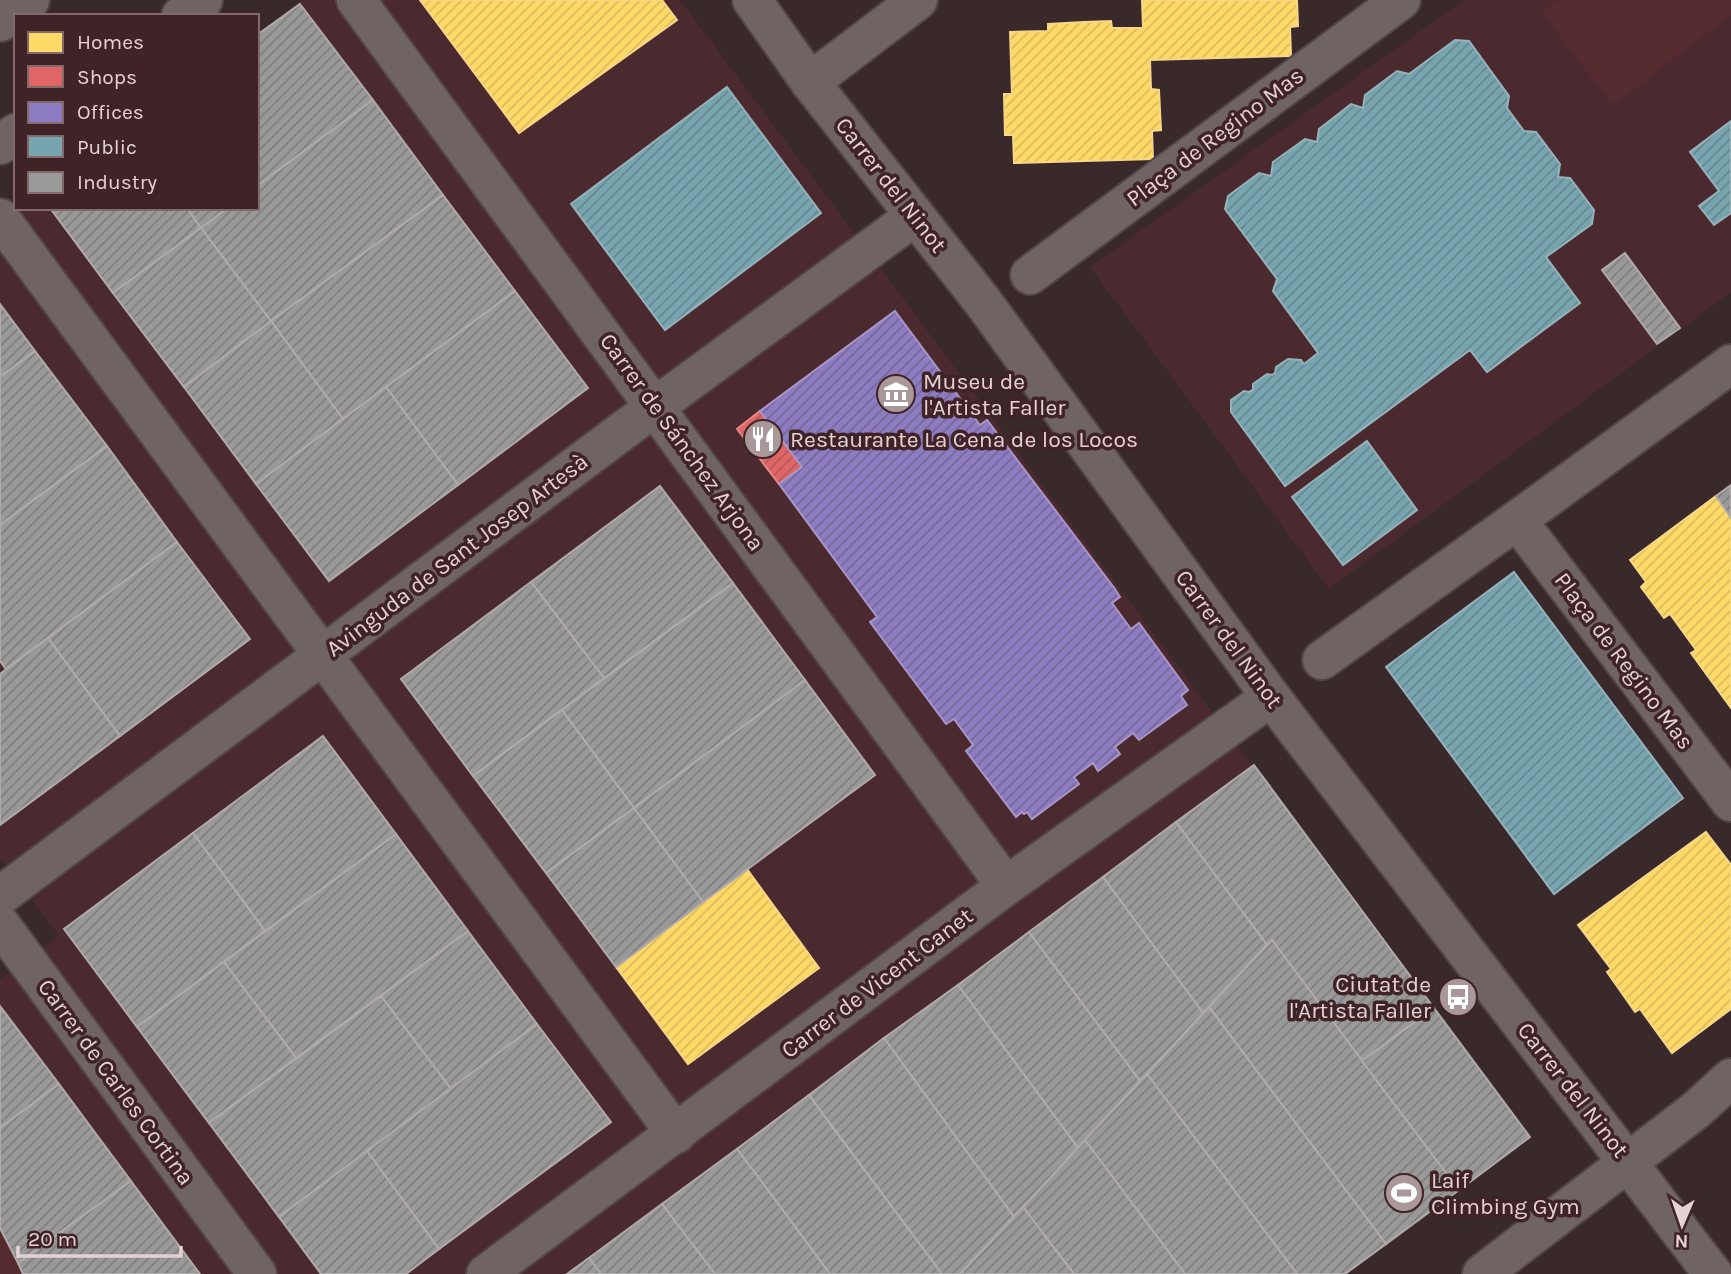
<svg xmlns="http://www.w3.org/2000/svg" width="1731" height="1274" font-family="Karla,sans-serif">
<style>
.built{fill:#4a2a2e}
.grass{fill:#552b30}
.homes{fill:url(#homes-hatch);stroke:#f7d787;stroke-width:2}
.shops{fill:url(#shops-hatch);stroke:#e28687;stroke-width:2}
.offices{fill:url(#offices-hatch);stroke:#a896c8;stroke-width:2}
.public{fill:url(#public-hatch);stroke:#97b2ba;stroke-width:2}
.industry{fill:url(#industry-hatch);stroke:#b0aaab;stroke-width:2}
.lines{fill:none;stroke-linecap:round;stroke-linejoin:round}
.pedestrian-casing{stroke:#524547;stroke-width:42}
.minor-casing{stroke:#524547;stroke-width:42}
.pedestrian{stroke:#6f6364;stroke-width:38}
.minor{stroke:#6f6364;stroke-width:38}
.labels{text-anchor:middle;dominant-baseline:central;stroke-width:7;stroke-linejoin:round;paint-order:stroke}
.street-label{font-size:23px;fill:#e5d2d4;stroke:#3f2326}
.poi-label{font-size:23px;fill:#e5d2d4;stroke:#3f2326;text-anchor:start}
</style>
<defs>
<pattern id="homes-hatch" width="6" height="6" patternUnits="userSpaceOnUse" patternTransform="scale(1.75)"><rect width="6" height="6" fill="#ffd966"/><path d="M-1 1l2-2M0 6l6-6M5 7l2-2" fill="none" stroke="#daba5e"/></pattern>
<pattern id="shops-hatch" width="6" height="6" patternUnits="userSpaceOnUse" patternTransform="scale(1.75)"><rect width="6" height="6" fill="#e06666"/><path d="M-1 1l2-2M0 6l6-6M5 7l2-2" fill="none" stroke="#b25a5b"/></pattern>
<pattern id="offices-hatch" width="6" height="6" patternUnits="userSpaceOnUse" patternTransform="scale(1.75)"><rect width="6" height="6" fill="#8e7cc3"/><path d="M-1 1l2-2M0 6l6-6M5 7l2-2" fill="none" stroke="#746795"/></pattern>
<pattern id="public-hatch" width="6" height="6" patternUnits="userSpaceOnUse" patternTransform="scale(1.75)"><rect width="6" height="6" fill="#76a5af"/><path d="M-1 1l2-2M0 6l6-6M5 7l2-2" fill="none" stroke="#67868e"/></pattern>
<pattern id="industry-hatch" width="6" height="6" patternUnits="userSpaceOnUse" patternTransform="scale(1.75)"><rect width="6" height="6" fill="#999"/><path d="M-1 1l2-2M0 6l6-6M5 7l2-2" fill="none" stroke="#807e7e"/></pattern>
</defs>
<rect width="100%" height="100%" fill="#39292b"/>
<g class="built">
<polygon points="303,0 680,0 1530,1137 1346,1274 23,1274 0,1228 0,979 59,936 0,858 0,226 24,208 257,208 257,34"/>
<polygon points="1464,0 1731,0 1731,292 1329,589 1090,267"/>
</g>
<g class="grass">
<polygon points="1557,0 1731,0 1731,15 1613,105 1542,12"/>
<polygon points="0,1228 23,1274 0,1274"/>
</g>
<g class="homes">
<polygon points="420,0 662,0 677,20 519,133"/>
<polygon points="1142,0 1297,0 1298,26 1290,27 1291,56 1150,60 1151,89 1159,90 1161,130 1152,131 1153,159 1014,163 1013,135 1005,135 1004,94 1012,94 1010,32 1048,31 1048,24 1084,22 1111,21 1112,28 1143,28"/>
<polygon points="1716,496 1731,518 1731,708 1691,653 1696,650 1670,614 1664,618 1641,587 1646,582 1630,560"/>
<polygon points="1706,832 1731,865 1731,1009 1672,1053 1640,1009 1635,1012 1607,972 1611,969 1578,925"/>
<polygon points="747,869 819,968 688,1064 616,967"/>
</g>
<polygon class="shops" points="760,411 802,467 779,484 737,429"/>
<polygon class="offices" points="895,311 980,425 987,420 1115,589 1120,597 1112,603 1131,629 1139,623 1188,690 1181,696 1187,705 1139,740 1133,733 1115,747 1120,754 1098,771 1093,763 1074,777 1079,784 1032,819 1027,812 1024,814 1022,812 1016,817 966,751 973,745 954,719 946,724 870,622 877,617 779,484 802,467 760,411"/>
<g class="public">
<polygon points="1455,40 1469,41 1509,96 1507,108 1524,131 1536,132 1560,164 1558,177 1570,178 1594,210 1592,224 1546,257 1580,303 1487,372 1470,350 1285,486 1231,412 1231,400 1244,391 1249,392 1253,390 1253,384 1267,374 1272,375 1275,373 1276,367 1288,359 1301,360 1304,364 1318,353 1273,291 1277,279 1225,209 1228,196 1259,173 1271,176 1273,162 1305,139 1317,142 1319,129 1351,104 1363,108 1365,95 1397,71 1409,74"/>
<polygon points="727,87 821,213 665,330 571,204"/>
<polygon points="1731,121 1731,213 1714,225 1699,206 1719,191 1690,152"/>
<polygon points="1367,441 1417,510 1343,565 1292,497"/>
<polygon points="1514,572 1683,798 1554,894 1386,667"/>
</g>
<g class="industry">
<polygon points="300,4 373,100 257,186 257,35"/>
<polygon points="373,100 443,195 271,321 201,228 227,208 257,208 257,186"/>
<polygon points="443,195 515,291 343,419 271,321"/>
<polygon points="50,208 187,208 201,228 113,293"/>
<polygon points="187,208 227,208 201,228"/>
<polygon points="201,228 271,321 184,387 113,293"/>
<polygon points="1625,253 1680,328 1657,344 1602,270"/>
<polygon points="515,291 588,388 458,485 386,387"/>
<polygon points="0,304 35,351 0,377"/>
<polygon points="271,321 343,419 256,484 184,387"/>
<polygon points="35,351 107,446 0,525 0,377"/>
<polygon points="386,387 458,485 329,581 256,484"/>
<polygon points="107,446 177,542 6,669 0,661 0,525"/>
<polygon points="1731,485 1731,518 1716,496"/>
<polygon points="660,486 733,583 604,678 531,582"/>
<polygon points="177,542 250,639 120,736 48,638"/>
<polygon points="531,582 604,678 473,776 401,679"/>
<polygon points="733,583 805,680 634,808 562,710"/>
<polygon points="48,638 120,736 0,825 0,674"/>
<polygon points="805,680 875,775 703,902 634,808"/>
<polygon points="562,710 634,808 546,873 473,776"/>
<polygon points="323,736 396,834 265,931 193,833"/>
<polygon points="1254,765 1434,1008 1362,1061 1272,940 1267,945 1176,822"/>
<polygon points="634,808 703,902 616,967 546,873"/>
<polygon points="1176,822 1267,945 1203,1013 1103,877"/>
<polygon points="193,833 265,931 137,1027 64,929"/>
<polygon points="396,834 468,931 296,1058 224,962"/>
<polygon points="1103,877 1203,1013 1140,1081 1029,932"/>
<polygon points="468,931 537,1024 451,1089 381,996"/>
<polygon points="1029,932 1140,1081 1078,1148 958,985"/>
<polygon points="1272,940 1459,1190 1386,1244 1209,1007"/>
<polygon points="224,962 296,1058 209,1123 137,1027"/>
<polygon points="958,985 1078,1148 1014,1217 884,1038"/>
<polygon points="381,996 451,1089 279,1217 209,1123"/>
<polygon points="0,1006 59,1084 0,1128"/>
<polygon points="1209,1007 1386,1244 1345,1274 1297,1274 1147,1074"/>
<polygon points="1434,1008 1530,1137 1459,1190 1362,1061"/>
<polygon points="537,1024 611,1122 439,1249 367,1151"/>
<polygon points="884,1038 1014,1217 960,1274 942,1274 809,1095"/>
<polygon points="1147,1074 1297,1274 1185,1274 1085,1140"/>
<polygon points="59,1084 131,1181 18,1263 0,1228 0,1128"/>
<polygon points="809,1095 830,1124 942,1274 830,1274 737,1149"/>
<polygon points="1085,1140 1185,1274 1074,1274 1023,1207"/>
<polygon points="737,1149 759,1178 830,1274 715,1274 662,1204"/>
<polygon points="367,1151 439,1249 406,1274 321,1274 279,1217"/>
<polygon points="131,1181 200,1274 23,1274 18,1263"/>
<polygon points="662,1204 715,1274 601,1274 589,1258"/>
<polygon points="1023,1207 1074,1274 963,1274 962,1272"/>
<polygon points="589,1258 601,1274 567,1274"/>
</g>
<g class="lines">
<defs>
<g id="pedestrian">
<polyline points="1030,275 1401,0"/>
<polyline points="1322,660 1517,520"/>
</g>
<g id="minor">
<polyline points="356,0 1006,886"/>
<polyline points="752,0 810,82 983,302 1271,697 1713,1274"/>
<polyline points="181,16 203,0"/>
<polyline points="0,22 30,0"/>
<polyline points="810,82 918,0"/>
<polyline points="0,145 16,133"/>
<polyline points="0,218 676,1134"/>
<polyline points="1731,364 1517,520 1731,802"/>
<polyline points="0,896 656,406 915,216"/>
<polyline points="0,924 257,1274"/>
<polyline points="486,1274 1006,886 1271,697"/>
<polyline points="1482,1274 1696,1110 1731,1078"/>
</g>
</defs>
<use href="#pedestrian" class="pedestrian-casing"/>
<use href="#minor" class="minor-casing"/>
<use href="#pedestrian" class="pedestrian"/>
<use href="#minor" class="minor"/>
</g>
<defs>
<symbol id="museum-disc" viewBox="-11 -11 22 22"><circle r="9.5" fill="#a99799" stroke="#3f2326"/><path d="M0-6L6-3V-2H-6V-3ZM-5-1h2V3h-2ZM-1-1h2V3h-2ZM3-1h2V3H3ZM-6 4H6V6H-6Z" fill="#fff"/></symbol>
<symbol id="restaurant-disc" viewBox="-11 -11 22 22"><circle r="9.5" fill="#a99799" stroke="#3f2326"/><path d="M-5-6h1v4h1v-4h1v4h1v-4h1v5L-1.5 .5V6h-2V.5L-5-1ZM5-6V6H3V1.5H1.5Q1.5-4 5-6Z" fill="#fff"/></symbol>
<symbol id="bus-disc" viewBox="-11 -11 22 22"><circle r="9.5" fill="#a99799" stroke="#3f2326"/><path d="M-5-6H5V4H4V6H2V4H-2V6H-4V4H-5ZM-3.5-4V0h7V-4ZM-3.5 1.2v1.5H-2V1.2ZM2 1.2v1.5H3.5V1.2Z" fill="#fff"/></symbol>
<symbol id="stadium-disc" viewBox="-11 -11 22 22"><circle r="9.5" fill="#a99799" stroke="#3f2326"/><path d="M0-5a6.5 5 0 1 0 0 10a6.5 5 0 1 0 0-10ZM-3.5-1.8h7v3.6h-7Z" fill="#fff"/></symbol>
</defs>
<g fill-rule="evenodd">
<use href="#museum-disc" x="874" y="372" width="44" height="44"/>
<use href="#restaurant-disc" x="741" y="417" width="44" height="44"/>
<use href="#bus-disc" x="1436" y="975" width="44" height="44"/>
<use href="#stadium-disc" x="1382" y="1171" width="44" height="44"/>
</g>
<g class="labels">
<g class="street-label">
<text transform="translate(1215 137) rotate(-37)">Plaça de Regino Mas</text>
<text transform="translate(891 185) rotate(52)">Carrer del Ninot</text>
<text transform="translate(682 442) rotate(54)">Carrer de Sánchez Arjona</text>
<text transform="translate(457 555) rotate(-37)">Avinguda de Sant Josep Artesà</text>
<text transform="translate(1229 639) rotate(54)">Carrer del Ninot</text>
<text transform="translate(1624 661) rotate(53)">Plaça de Regino Mas</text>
<text transform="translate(877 983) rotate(-37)">Carrer de Vicent Canet</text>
<text transform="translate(116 1082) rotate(54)">Carrer de Carles Cortina</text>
<text transform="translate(1573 1090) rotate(52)">Carrer del Ninot</text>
</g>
<g class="poi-label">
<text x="923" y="381">Museu de<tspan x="923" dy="26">l'Artista Faller</tspan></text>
<text x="790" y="439">Restaurante La Cena de los Locos</text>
<text x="1431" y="984" text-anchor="end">Ciutat de<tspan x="1431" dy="26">l'Artista Faller</tspan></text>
<text x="1431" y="1180">Laif<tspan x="1431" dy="26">Climbing Gym</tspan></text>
</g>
</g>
<rect x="14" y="14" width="245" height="196" fill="#3f2326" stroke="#81696c" stroke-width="2"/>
<rect x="28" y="32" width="35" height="21" fill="#ffd966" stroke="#81696c" stroke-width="2"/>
<text x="77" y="49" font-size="21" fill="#e5d2d4">Homes</text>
<rect x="28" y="66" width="35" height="21" fill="#e06666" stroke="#81696c" stroke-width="2"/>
<text x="77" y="84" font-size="21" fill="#e5d2d4">Shops</text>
<rect x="28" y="102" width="35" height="21" fill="#8e7cc3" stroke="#81696c" stroke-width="2"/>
<text x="77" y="119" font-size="21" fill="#e5d2d4">Offices</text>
<rect x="28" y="136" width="35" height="21" fill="#76a5af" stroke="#81696c" stroke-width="2"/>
<text x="77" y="154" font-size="21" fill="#e5d2d4">Public</text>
<rect x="28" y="172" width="35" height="21" fill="#999999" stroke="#81696c" stroke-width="2"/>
<text x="77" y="189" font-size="21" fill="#e5d2d4">Industry</text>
<g transform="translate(1682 1225) rotate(182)" stroke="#3f2326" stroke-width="5" paint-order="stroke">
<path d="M0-5L12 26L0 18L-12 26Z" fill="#e5d2d4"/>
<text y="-10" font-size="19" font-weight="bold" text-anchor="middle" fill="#e5d2d4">N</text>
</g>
<path d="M18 1246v10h163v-10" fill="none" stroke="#e5d2d4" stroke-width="3.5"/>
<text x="28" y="1246" font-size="21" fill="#e5d2d4" stroke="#3f2326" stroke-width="5" paint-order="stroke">20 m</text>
</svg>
